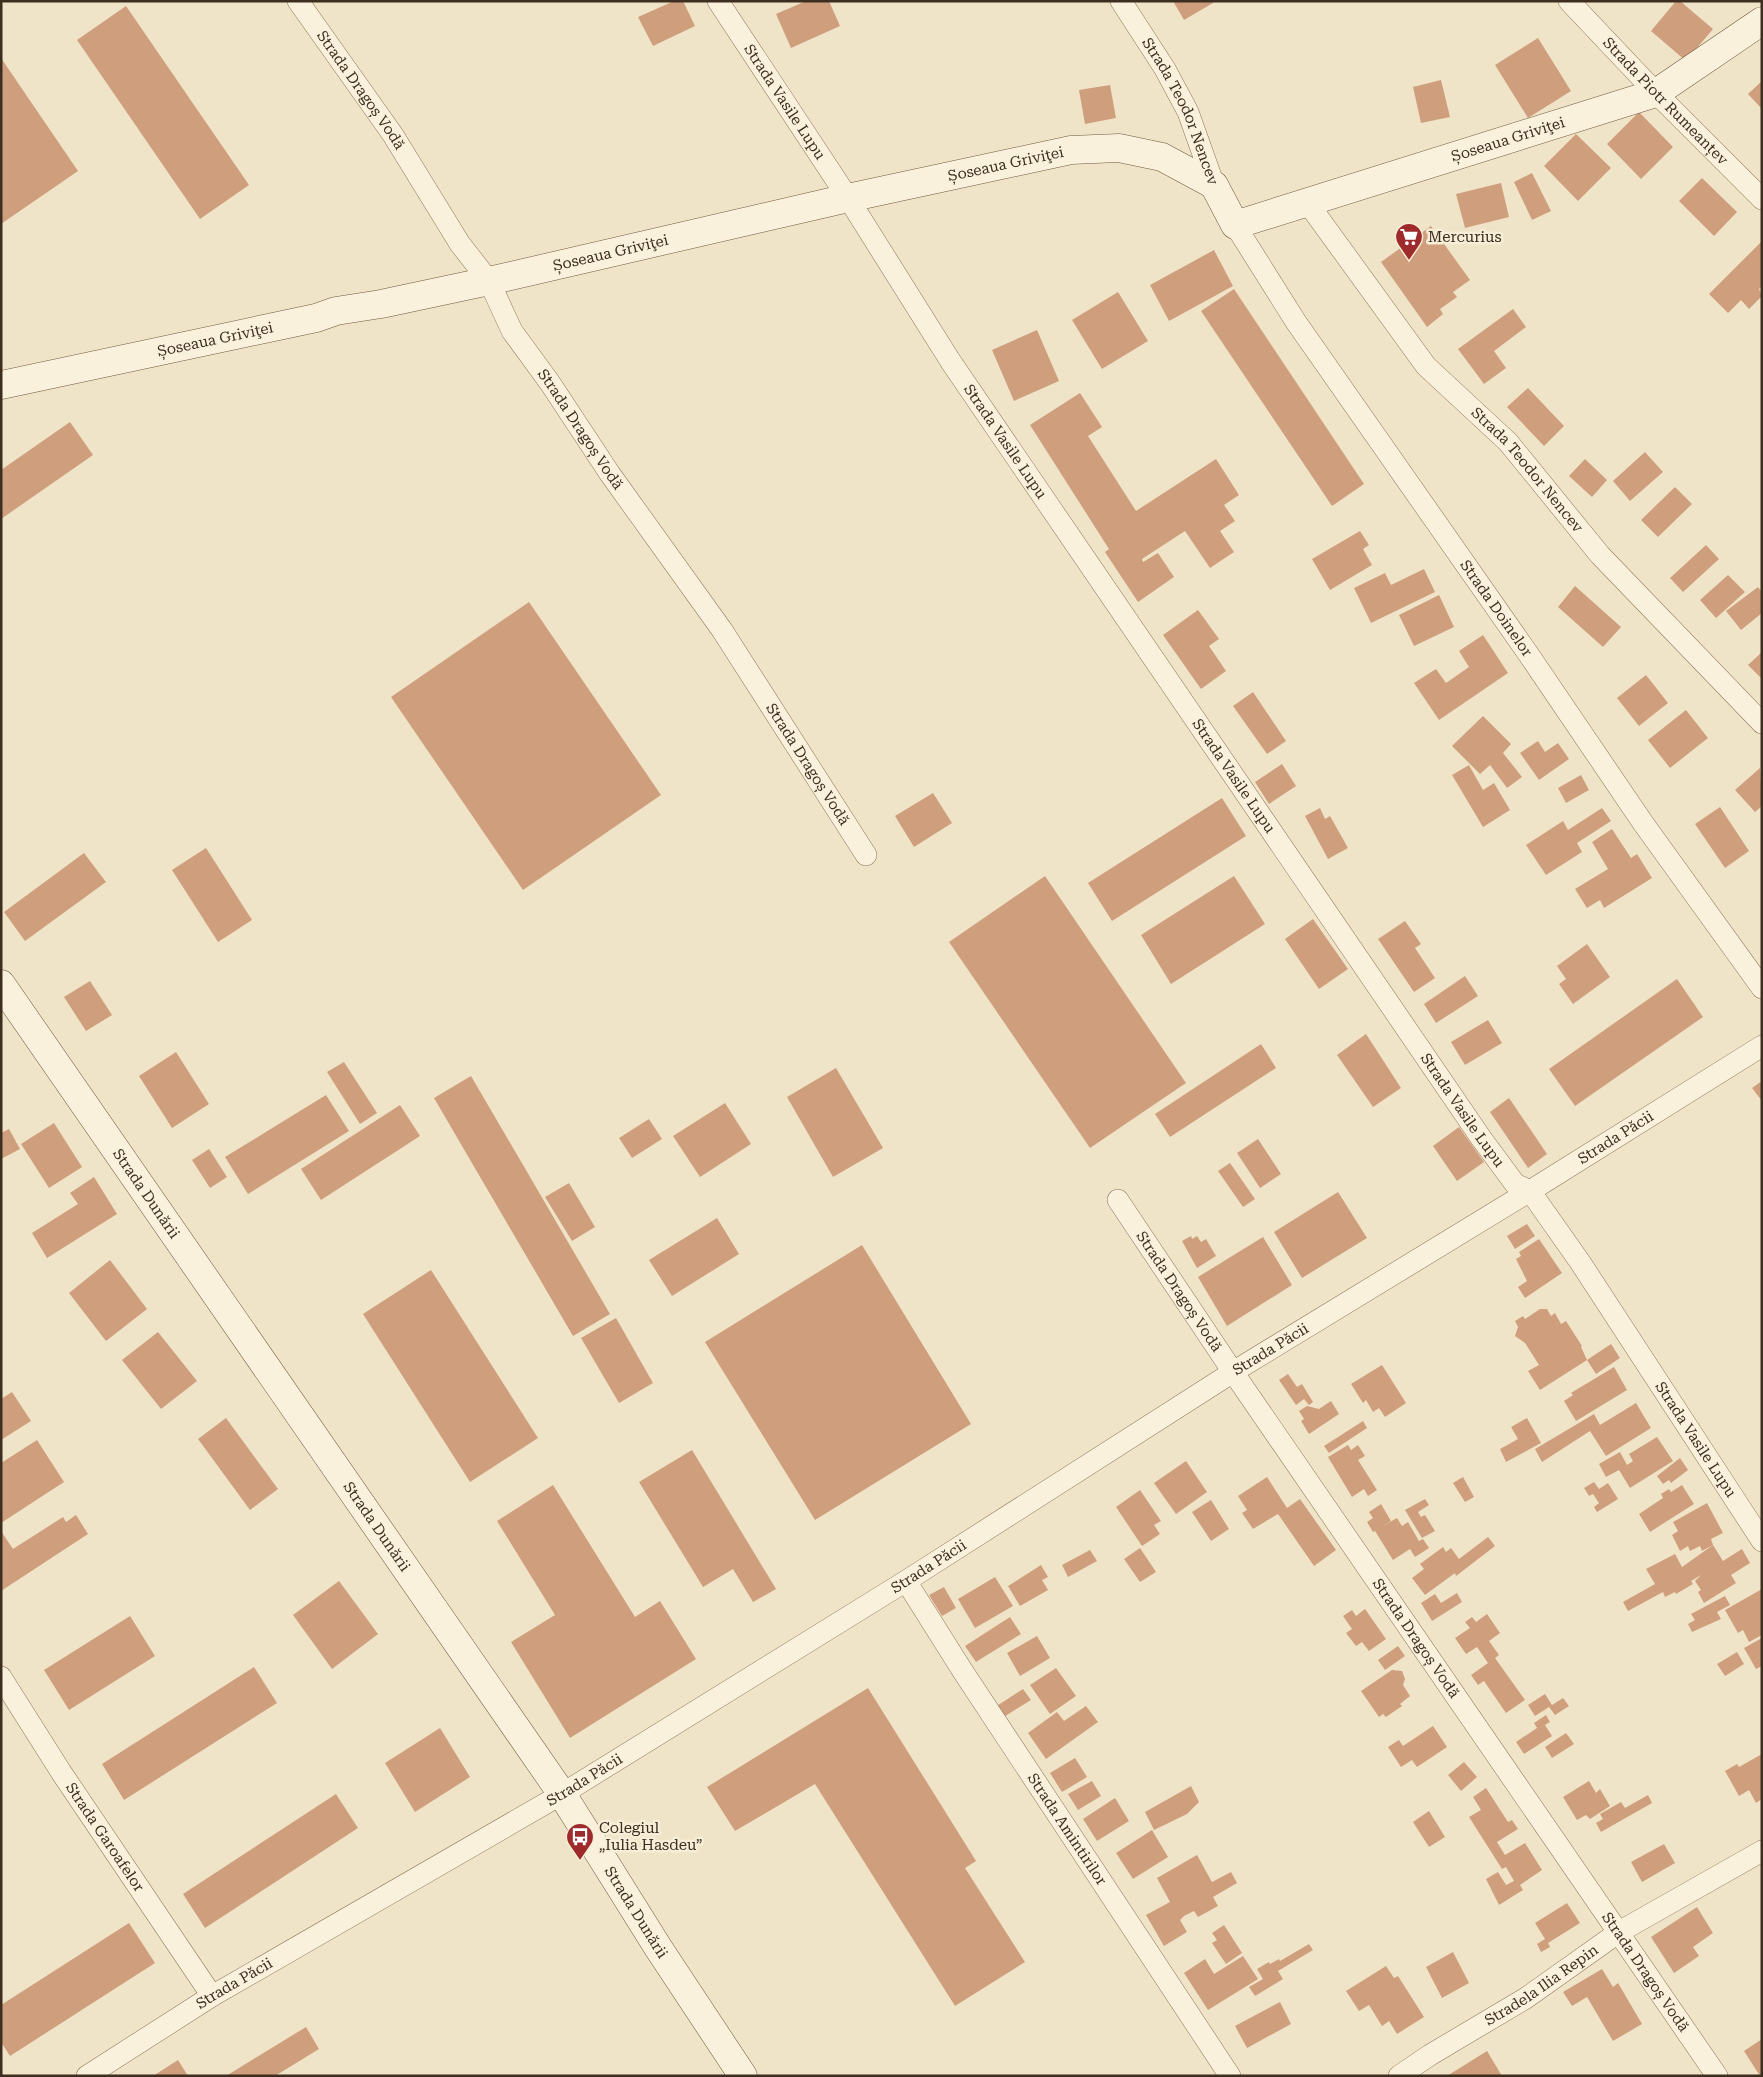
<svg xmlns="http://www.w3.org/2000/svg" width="1763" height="2077" font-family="'Roboto Serif',serif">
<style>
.building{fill:#cf9f7d}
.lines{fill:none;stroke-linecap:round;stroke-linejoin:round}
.street-casing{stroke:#8d765c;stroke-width:22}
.secondary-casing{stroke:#6f573f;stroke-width:29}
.street{stroke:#faf1dc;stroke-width:21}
.secondary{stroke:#faf1dc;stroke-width:28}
.labels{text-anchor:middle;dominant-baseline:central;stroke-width:5;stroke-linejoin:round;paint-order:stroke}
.street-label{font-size:15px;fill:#3d2e20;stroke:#f7eed8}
.poi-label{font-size:15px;fill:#3d2e20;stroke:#f7eed8;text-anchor:start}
</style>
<rect width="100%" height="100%" fill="#f0e4c8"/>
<g class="building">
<polygon points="674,1 683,1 695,26 653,46 638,17"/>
<polygon points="806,1 829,1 840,26 791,48 776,14"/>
<polygon points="1173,1 1213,1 1213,3 1184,20"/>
<polygon points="1676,1 1680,1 1713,29 1686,61 1651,31"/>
<polygon points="126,6 249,185 200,219 77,40"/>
<polygon points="1538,38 1571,91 1528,118 1495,65"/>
<polygon points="1,58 78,171 1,224"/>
<polygon points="1441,80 1450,117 1421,123 1413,87"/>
<polygon points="1762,81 1762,109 1748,94"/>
<polygon points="1110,85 1116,118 1085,124 1079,90"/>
<polygon points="1639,112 1673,147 1641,179 1607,144"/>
<polygon points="1576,134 1611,168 1578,201 1544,166"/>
<polygon points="1532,173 1551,211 1532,220 1514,182"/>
<polygon points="1702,178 1737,212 1714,236 1679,201"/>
<polygon points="1501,183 1509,217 1465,228 1456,194"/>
<polygon points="1431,226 1470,280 1453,292 1457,297 1440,309 1443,314 1427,327 1381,262"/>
<polygon points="1762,241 1762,286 1759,289 1762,296 1749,309 1741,300 1728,313 1709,294"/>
<polygon points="1214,250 1233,286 1169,321 1150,285"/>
<polygon points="1234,289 1364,484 1332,506 1201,311"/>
<polygon points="1118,292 1148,341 1102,369 1072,320"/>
<polygon points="1513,309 1526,327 1494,351 1506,368 1484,384 1458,349"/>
<polygon points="1037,330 1059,381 1014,401 992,350"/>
<polygon points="1528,388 1564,426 1544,446 1507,407"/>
<polygon points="1080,393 1102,427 1088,436 1136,511 1216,459 1239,495 1224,505 1235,521 1220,531 1234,552 1210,568 1185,531 1142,559 1143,562 1158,553 1174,577 1138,602 1105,552 1109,549 1030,425"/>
<polygon points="70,422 93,455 1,519 1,470"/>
<polygon points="1645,452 1663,472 1630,501 1613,481"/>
<polygon points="1585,459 1607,480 1592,497 1569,476"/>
<polygon points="1675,487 1692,504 1658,537 1641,520"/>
<polygon points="1360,531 1369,545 1363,549 1372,565 1330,590 1312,559"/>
<polygon points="1706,545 1719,559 1683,592 1670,578"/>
<polygon points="1424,569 1435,592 1371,623 1354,588 1385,573 1391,585"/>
<polygon points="1728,575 1745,592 1716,618 1700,600"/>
<polygon points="1575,586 1621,627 1603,647 1558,607"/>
<polygon points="1758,587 1762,592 1762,613 1741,630 1726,611"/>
<polygon points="1439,595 1454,627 1414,646 1399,615"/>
<polygon points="529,602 661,795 523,890 391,697"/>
<polygon points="1198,610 1219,639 1209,646 1226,671 1201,689 1163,635"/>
<polygon points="1483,635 1508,673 1439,720 1414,683 1436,669 1446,683 1469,667 1459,651"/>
<polygon points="1762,652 1762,679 1748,665"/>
<polygon points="1646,675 1668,703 1639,726 1617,698"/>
<polygon points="1253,692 1286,741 1267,754 1233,706"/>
<polygon points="1686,710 1708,738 1670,768 1648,740"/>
<polygon points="1483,716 1511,744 1503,753 1522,777 1507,788 1490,765 1480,774 1452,746"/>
<polygon points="1538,741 1545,752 1558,743 1569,759 1539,780 1520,753"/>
<polygon points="1282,764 1296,786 1269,804 1255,782"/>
<polygon points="1469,765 1483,790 1494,783 1510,810 1483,827 1452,775"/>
<polygon points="1760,768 1762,806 1755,812 1735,790"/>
<polygon points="1581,775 1589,790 1566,803 1558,788"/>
<polygon points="933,793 952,823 914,847 895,816"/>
<polygon points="1222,798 1246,836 1112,921 1088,883"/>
<polygon points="1720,807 1749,851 1725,868 1695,824"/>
<polygon points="1320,808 1325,819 1330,816 1348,848 1328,859 1305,816"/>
<polygon points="1602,808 1611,821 1577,843 1582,852 1546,875 1526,845 1563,821 1568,830"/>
<polygon points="1612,829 1631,858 1637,854 1652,878 1604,908 1600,900 1587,908 1575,889 1608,869 1592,842"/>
<polygon points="206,848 252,920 218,942 172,870"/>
<polygon points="84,853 106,882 25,941 4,912"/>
<polygon points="1045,876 1186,1083 1090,1148 949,942"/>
<polygon points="1234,876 1265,924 1171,984 1141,935"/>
<polygon points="1313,919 1348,969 1319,989 1285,939"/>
<polygon points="1405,921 1421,944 1415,948 1435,978 1414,992 1378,939"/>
<polygon points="1587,944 1610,977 1573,1004 1559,984 1566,979 1557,966"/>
<polygon points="1465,976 1478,996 1436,1023 1424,1004"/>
<polygon points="1677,979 1703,1017 1575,1106 1549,1069"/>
<polygon points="90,981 112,1015 86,1031 64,997"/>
<polygon points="1488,1020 1502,1043 1465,1065 1451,1042"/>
<polygon points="1366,1034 1401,1088 1373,1107 1337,1055"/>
<polygon points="1261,1044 1276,1068 1170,1137 1155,1114"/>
<polygon points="176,1052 209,1104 172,1128 139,1076"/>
<polygon points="344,1062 377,1113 360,1124 327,1072"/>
<polygon points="836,1068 883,1148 833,1177 787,1097"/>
<polygon points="471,1076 610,1314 573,1336 434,1098"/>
<polygon points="1762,1081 1762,1101 1752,1088"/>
<polygon points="326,1095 349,1131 248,1194 225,1157"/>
<polygon points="1509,1098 1547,1154 1528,1168 1490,1112"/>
<polygon points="725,1103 751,1144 700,1177 673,1136"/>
<polygon points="400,1105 420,1136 321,1200 301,1169"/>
<polygon points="649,1119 662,1139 632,1158 619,1138"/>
<polygon points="54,1123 82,1167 49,1188 21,1144"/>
<polygon points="1459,1127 1484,1162 1457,1181 1433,1146"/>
<polygon points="9,1129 20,1149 1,1159 1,1133"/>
<polygon points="1258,1139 1281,1174 1260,1188 1237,1153"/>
<polygon points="209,1149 227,1177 210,1188 192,1160"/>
<polygon points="1230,1163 1255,1199 1243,1207 1218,1171"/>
<polygon points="94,1177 117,1214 47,1258 32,1233 78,1204 70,1193"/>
<polygon points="569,1183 595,1227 572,1241 545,1197"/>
<polygon points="1338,1192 1367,1238 1302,1278 1274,1232"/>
<polygon points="717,1218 739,1254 672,1296 649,1260"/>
<polygon points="1527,1224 1535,1236 1515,1249 1507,1236"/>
<polygon points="1191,1236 1192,1239 1197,1236 1201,1242 1206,1239 1216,1256 1197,1268 1182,1241"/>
<polygon points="1263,1237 1292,1285 1227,1326 1198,1277"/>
<polygon points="1539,1239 1562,1273 1525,1298 1518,1287 1527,1281 1516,1259 1521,1256 1519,1252"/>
<polygon points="862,1245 971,1424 815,1520 705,1342"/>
<polygon points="110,1260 147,1309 106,1341 69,1293"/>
<polygon points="431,1270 538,1438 470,1482 363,1314"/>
<polygon points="1540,1309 1547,1309 1551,1316 1555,1313 1561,1324 1566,1321 1582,1346 1581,1347 1587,1360 1540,1390 1528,1371 1539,1365 1525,1343 1515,1336 1518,1327 1515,1321 1523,1316 1525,1319"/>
<polygon points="616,1318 653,1383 619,1403 581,1338"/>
<polygon points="158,1332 197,1381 161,1409 122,1360"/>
<polygon points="1611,1344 1620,1358 1596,1374 1587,1360"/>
<polygon points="1382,1365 1406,1403 1385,1417 1379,1408 1373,1412 1366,1400 1363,1403 1351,1384"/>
<polygon points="1614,1367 1627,1390 1576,1421 1564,1401 1573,1395 1571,1393"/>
<polygon points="1288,1374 1297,1387 1302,1384 1313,1402 1309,1405 1304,1399 1296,1405 1279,1380"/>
<polygon points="12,1392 31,1421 1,1440 1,1399"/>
<polygon points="1331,1401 1339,1414 1309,1434 1301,1421 1304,1419 1299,1411 1307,1406 1319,1409"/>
<polygon points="1636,1403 1651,1428 1606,1456 1590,1431 1542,1462 1535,1449 1594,1414 1600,1425"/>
<polygon points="226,1418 278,1489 250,1510 198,1439"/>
<polygon points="1527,1418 1541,1443 1506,1462 1500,1449 1518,1439 1511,1427"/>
<polygon points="1363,1421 1367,1428 1329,1453 1324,1446"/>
<polygon points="1657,1437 1673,1461 1630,1488 1619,1470 1606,1477 1599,1464 1620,1452 1627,1465 1633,1461 1629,1454"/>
<polygon points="37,1440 64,1482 1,1523 1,1463"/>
<polygon points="1348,1445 1351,1450 1358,1445 1365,1456 1358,1460 1377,1490 1368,1496 1364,1489 1352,1497 1328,1457"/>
<polygon points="692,1450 776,1589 753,1602 733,1569 703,1587 639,1482"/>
<polygon points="1680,1458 1688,1470 1671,1483 1669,1480 1663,1484 1657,1476"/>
<polygon points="1186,1461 1207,1492 1176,1514 1154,1483"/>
<polygon points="1267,1477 1287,1508 1300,1499 1336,1550 1314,1566 1278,1514 1253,1529 1242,1513 1247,1510 1238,1496"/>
<polygon points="1463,1477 1474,1497 1465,1502 1453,1483"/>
<polygon points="1594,1482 1599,1489 1608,1483 1618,1499 1597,1512 1594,1507 1599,1503 1593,1494 1589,1496 1584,1488"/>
<polygon points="553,1485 635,1617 660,1601 696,1659 570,1738 511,1642 555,1615 497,1521"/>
<polygon points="1682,1485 1694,1504 1650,1532 1639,1514 1663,1498 1661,1494 1669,1489 1671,1492"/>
<polygon points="1140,1490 1161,1521 1154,1525 1160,1534 1142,1546 1116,1507"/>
<polygon points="1425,1499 1429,1505 1418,1512 1421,1517 1425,1515 1435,1531 1422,1538 1405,1510"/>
<polygon points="1211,1500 1229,1529 1211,1541 1192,1512"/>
<polygon points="1707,1503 1723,1533 1711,1539 1713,1545 1702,1551 1700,1546 1690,1551 1688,1546 1680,1551 1672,1535 1678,1531 1673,1522"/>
<polygon points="1381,1504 1391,1521 1383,1526 1397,1518 1402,1526 1408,1522 1419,1541 1423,1539 1429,1548 1415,1557 1410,1549 1393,1560 1375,1531 1373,1532 1367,1522 1373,1518 1369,1512"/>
<polygon points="76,1515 88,1534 1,1591 1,1531 13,1549 63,1517 66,1522"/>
<polygon points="1488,1537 1495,1546 1456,1576 1455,1573 1425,1595 1412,1578 1424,1569 1420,1564 1443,1547 1446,1552 1451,1548 1459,1559"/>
<polygon points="1713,1545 1723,1561 1742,1549 1750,1563 1731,1575 1736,1583 1704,1603 1698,1592 1701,1590 1695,1581 1701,1575 1691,1581 1693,1584 1676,1594 1675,1592 1665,1597 1663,1592 1628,1611 1623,1602 1655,1584 1646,1569 1675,1554 1682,1567"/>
<polygon points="1140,1548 1156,1572 1140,1582 1124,1559"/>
<polygon points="1090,1550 1097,1561 1068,1577 1062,1565"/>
<polygon points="1041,1565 1048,1577 1042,1580 1048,1590 1020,1606 1008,1586"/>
<polygon points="995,1577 1013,1606 975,1628 958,1599"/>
<polygon points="339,1581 378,1634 332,1669 293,1615"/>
<polygon points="944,1587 956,1608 942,1616 929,1595"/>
<polygon points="1762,1589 1762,1635 1749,1642 1743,1630 1738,1633 1725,1610"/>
<polygon points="1457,1593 1462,1602 1432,1621 1421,1603 1435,1594 1441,1603"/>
<polygon points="1725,1596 1730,1605 1717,1612 1721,1619 1692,1632 1688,1624 1695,1620 1691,1614"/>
<polygon points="1365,1609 1386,1639 1369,1651 1362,1642 1356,1646 1346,1633 1352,1629 1343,1616 1352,1610 1356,1616"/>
<polygon points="1487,1614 1500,1633 1489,1641 1499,1655 1495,1658 1525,1700 1506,1713 1484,1681 1478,1685 1471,1675 1488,1663 1477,1647 1466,1654 1455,1638 1470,1628 1465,1622 1472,1617 1476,1622"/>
<polygon points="130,1616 155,1656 69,1710 44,1670"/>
<polygon points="1010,1617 1021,1634 976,1662 965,1646"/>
<polygon points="1037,1636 1050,1658 1020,1676 1007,1653"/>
<polygon points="1762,1638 1762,1666 1756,1669 1744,1648"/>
<polygon points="1398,1646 1405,1656 1385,1670 1378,1660"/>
<polygon points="1737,1652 1744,1664 1725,1676 1717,1664"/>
<polygon points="254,1667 277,1703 124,1800 102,1764"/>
<polygon points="1056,1668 1076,1696 1050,1714 1030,1685"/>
<polygon points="1392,1670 1402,1671 1405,1679 1403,1685 1410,1696 1400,1704 1402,1706 1386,1717 1383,1714 1379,1717 1361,1691"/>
<polygon points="868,1688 976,1861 965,1868 1025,1962 955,2006 815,1784 735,1831 707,1787"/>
<polygon points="1023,1689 1031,1700 1002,1718 995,1707"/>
<polygon points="1545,1694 1552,1705 1563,1698 1569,1706 1555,1715 1549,1707 1535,1716 1528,1705"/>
<polygon points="1086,1706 1098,1722 1046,1759 1028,1733 1057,1712 1064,1721"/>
<polygon points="1546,1715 1550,1722 1545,1725 1552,1736 1524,1754 1516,1742 1537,1728 1534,1723"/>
<polygon points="1433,1726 1447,1747 1417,1767 1412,1760 1401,1767 1388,1747 1399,1740 1403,1746"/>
<polygon points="440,1728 470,1777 415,1812 385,1763"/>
<polygon points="1566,1733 1574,1744 1552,1758 1545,1747"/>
<polygon points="1762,1754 1762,1799 1756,1803 1749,1790 1739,1796 1725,1771 1737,1764 1739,1767"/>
<polygon points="1075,1758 1087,1777 1062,1792 1050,1773"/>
<polygon points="1464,1762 1477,1777 1461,1791 1448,1775"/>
<polygon points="1092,1781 1101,1796 1078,1810 1068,1794"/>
<polygon points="1589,1781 1596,1793 1600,1789 1610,1806 1590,1819 1586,1815 1577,1820 1563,1797"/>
<polygon points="1191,1786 1199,1802 1187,1814 1154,1830 1145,1812"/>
<polygon points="1486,1788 1508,1822 1512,1820 1518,1829 1497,1842 1505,1855 1525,1843 1542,1870 1520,1885 1523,1890 1499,1905 1486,1879 1498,1872 1506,1885 1514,1881 1506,1867 1502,1869 1469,1817 1481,1810 1473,1797"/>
<polygon points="336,1794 358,1828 205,1928 183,1894"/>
<polygon points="1648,1795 1652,1803 1601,1832 1596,1823 1603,1819 1600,1814 1621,1802 1625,1808"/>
<polygon points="1115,1798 1129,1821 1097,1841 1083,1819"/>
<polygon points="1429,1811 1445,1837 1429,1847 1413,1822"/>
<polygon points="1152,1830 1168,1857 1133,1879 1116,1853"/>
<polygon points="1664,1844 1675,1863 1642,1882 1631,1862"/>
<polygon points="1197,1855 1212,1882 1231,1872 1237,1883 1213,1897 1218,1906 1198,1917 1194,1911 1184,1916 1180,1920 1187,1932 1164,1946 1146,1915 1170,1902 1157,1878"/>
<polygon points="1567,1903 1580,1923 1548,1943 1550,1947 1541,1952 1537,1944 1545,1939 1535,1923"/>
<polygon points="1697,1907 1713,1933 1693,1947 1699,1956 1674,1973 1651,1937"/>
<polygon points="129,1923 155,1963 10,2056 1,2042 1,2005"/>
<polygon points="1224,1925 1242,1953 1226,1964 1212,1943 1217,1940 1212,1933"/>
<polygon points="1309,1944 1313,1950 1278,1971 1283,1979 1255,1996 1249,1987 1263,1979 1257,1969 1269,1962 1270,1964 1279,1959 1280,1961"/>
<polygon points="1453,1952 1469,1983 1442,1998 1426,1967"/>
<polygon points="1243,1956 1258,1979 1208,2010 1184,1973 1205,1959 1214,1974"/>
<polygon points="1386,1966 1394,1978 1398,1976 1424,2017 1397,2034 1389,2021 1382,2026 1369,2005 1359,2011 1346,1991"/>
<polygon points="1602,1969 1613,1987 1618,1983 1642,2024 1613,2041 1587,1997 1572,2006 1563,1992"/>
<polygon points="1280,2002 1291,2024 1247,2048 1235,2026"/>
<polygon points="306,2027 319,2049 275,2076 226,2076"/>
<polygon points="1762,2039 1762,2076 1760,2076 1744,2051"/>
<polygon points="1487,2051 1502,2076 1447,2076"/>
<polygon points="178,2060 188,2076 153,2076"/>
</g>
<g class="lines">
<defs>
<g id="street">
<path id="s1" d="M298,1L393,135L460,244L489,281L512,331L550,383L610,474L722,630L866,855"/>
<path id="s2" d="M718,1L848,198L951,362L1481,1138L1515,1184L1530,1191L1580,1262L1762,1541"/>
<path id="s3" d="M1121,1L1165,69L1188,112L1214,185"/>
<path id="s4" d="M1569,1L1656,93L1762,199"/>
<path id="s5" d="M1307,202L1426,366L1508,442L1600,555L1762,723"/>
<path id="s6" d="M1235,225L1296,322L1529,655L1643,823L1762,988"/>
<path id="s7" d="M1118,1200L1233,1372L1717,2076"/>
<path id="s8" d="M906,1581L962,1670L1230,2076"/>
<path id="s9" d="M1,1677L61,1772L212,1996"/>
<path id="s10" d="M87,2076L212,1996L562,1794L906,1581L1233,1372L1530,1191L1762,1046"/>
<path id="s11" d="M1399,2076L1430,2055L1526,1998L1619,1932L1762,1851"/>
</g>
<g id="secondary">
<path id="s12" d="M1,385L316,318L336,311L381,304L489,281L848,198L1071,150L1119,148L1162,157L1214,185L1235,225L1656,93L1762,21"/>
<path id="s13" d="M1,984L562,1794L659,1949L743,2076"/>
</g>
</defs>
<use href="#street" class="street-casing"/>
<use href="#secondary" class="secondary-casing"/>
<use href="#street" class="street"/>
<use href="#secondary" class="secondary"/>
</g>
<defs>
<symbol id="supermarket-pin" viewBox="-11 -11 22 30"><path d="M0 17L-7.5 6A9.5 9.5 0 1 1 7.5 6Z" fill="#9e2a2b" stroke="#f7eed8"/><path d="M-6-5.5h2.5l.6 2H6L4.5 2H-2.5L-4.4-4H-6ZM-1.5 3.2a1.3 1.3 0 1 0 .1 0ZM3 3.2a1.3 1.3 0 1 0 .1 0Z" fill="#fff"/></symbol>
<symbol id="bus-pin" viewBox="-11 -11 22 30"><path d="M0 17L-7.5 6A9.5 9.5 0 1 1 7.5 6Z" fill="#9e2a2b" stroke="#f7eed8"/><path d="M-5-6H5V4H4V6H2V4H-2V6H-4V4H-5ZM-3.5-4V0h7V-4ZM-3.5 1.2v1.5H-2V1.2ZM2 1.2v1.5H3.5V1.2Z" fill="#fff"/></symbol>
</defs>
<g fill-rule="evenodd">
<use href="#supermarket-pin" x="1393" y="221" width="32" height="43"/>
<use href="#bus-pin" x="564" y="1821" width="32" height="43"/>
</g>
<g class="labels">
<g class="street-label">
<text stroke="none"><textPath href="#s1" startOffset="109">Strada Dragoș Vodă</textPath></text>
<text stroke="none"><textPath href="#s4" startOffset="139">Strada Piotr Rumeanțev</textPath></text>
<text stroke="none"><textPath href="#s2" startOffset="121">Strada Vasile Lupu</textPath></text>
<text stroke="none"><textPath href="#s3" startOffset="126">Strada Teodor Nencev</textPath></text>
<text stroke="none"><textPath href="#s12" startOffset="1578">Șoseaua Griviţei</textPath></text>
<text stroke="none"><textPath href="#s12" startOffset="1029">Șoseaua Griviţei</textPath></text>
<text stroke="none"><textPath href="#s12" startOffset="624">Șoseaua Griviţei</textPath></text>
<text stroke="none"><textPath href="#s12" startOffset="219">Șoseaua Griviţei</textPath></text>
<text stroke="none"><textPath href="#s1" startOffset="514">Strada Dragoș Vodă</textPath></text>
<text stroke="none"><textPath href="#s2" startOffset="526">Strada Vasile Lupu</textPath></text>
<text stroke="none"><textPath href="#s5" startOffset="348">Strada Teodor Nencev</textPath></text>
<text stroke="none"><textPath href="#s6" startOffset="464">Strada Doinelor</textPath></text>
<text stroke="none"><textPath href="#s1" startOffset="919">Strada Dragoș Vodă</textPath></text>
<text stroke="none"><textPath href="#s2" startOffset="931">Strada Vasile Lupu</textPath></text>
<text stroke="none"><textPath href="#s2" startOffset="1336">Strada Vasile Lupu</textPath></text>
<text stroke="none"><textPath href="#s10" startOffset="1794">Strada Păcii</textPath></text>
<text stroke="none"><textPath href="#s13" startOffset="255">Strada Dunării</textPath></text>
<text stroke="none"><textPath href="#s7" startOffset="110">Strada Dragoș Vodă</textPath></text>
<text stroke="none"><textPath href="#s10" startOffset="1389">Strada Păcii</textPath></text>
<text stroke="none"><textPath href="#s2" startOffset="1742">Strada Vasile Lupu</textPath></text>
<text stroke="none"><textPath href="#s13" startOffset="660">Strada Dunării</textPath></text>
<text stroke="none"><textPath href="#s10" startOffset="984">Strada Păcii</textPath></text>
<text stroke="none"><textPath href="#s7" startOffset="530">Strada Dragoș Vodă</textPath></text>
<text stroke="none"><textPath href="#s10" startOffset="579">Strada Păcii</textPath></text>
<text stroke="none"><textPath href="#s8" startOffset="296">Strada Amintirilor</textPath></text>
<text stroke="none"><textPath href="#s9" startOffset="191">Strada Garoafelor</textPath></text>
<text stroke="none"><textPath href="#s13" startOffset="1125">Strada Dunării</textPath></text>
<text stroke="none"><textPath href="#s7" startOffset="935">Strada Dragoș Vodă</textPath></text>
<text stroke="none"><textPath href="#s10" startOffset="174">Strada Păcii</textPath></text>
<text stroke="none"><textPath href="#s11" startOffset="169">Stradela Ilia Repin</textPath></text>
</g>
<g class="poi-label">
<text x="1428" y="237">Mercurius</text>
<text x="599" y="1828">Colegiul<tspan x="599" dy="17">„Iulia Hasdeu”</tspan></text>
</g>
</g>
<rect width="1763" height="2077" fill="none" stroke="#3d2e20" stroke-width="5"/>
</svg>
